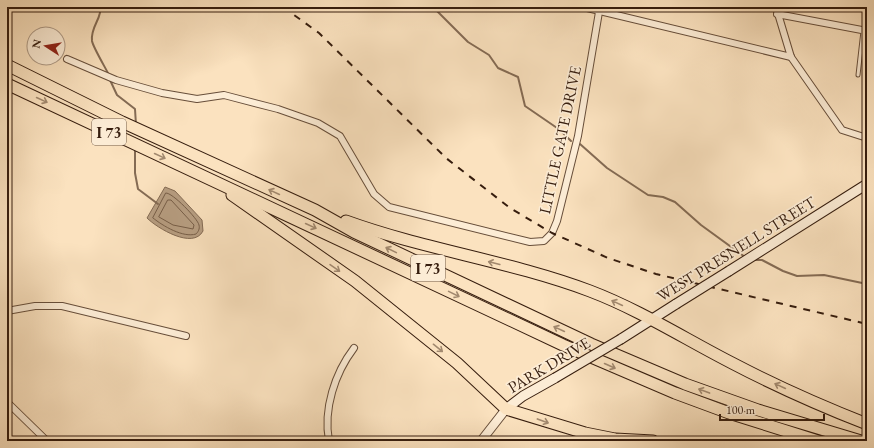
<svg xmlns="http://www.w3.org/2000/svg" width="874" height="448" font-family="'EB Garamond',serif">
<style>
.water{fill:#b89f83;stroke:#846b54}
.lines{fill:none;stroke-linecap:round;stroke-linejoin:round}
.shore{stroke:#775e48;stroke-width:1}
.stream{stroke:#846b54;stroke-width:2}
.service-casing{stroke:#674e3a;stroke-width:5}
.minor-casing{stroke:#674e3a;stroke-width:8}
.tertiary-casing{stroke:#674e3a;stroke-width:10}
.secondary-casing{stroke:#361d0e;stroke-width:11}
.motorway-casing{stroke:#361d0e;stroke-width:13}
.service{stroke:#fcecd5;stroke-width:3}
.minor{stroke:#fcecd5;stroke-width:6}
.tertiary{stroke:#fcecd5;stroke-width:8}
.secondary{stroke:#fcecd5;stroke-width:9}
.motorway{stroke:#fbe2bf;stroke-width:11}
.rail{stroke:#361d0e;stroke-width:2;stroke-dasharray:7 7;stroke-linecap:butt}
.secondary-bridge-casing{stroke:#361d0e;stroke-width:11;stroke-linecap:butt}
.secondary-bridge{stroke:#fcecd5;stroke-width:9}
.oneway{stroke:#a2896f}
.labels{text-anchor:middle;dominant-baseline:central;stroke-width:3.5;stroke-linejoin:round;paint-order:stroke}
.shield{fill:#fcecd5;stroke:#715b4a;stroke-width:1}
.shield-label{font-size:15px;font-weight:bold;fill:#361d0e}
.street-label{font-size:16px;fill:#361d0e;stroke:#fcecd5}
</style>
<rect width="100%" height="100%" fill="#fbe2bf"/>
<filter id="stains"><feTurbulence type="fractalNoise" baseFrequency=".005" numOctaves="4"/><feColorMatrix values="0 0 0 0 .2 0 0 0 0 .09 0 0 0 0 .02 0 0 0 .5 -.17"/></filter>
<radialGradient id="worn" r=".72"><stop offset=".6" stop-color="#630" stop-opacity="0"/><stop offset="1" stop-color="#630" stop-opacity=".3"/></radialGradient>
<path class="water" d="M165,187L175,191L202,220L203,231C193,250 157,228 147,218Z"/>
<g class="lines">
<g class="shore">
<path d="M166,193C172,192 198,219 199,225C200,229 198,232 196,234C183,238 163,226 153,218Z"/>
<polygon points="168,200 171,200 194,225 193,229 173,225 159,217"/>
</g>
<g class="stream">
<path d="M100,7C103,17 90,27 92,41C93,47 105,67 109,75"/>
<polyline points="433,7 468,42 489,55 498,68 518,77 525,106 560,130 571,141"/>
<polyline points="110,80 117,95 135,109 136,125"/>
<polyline points="580,144 607,168 648,195 663,197 675,202 701,225 745,257"/>
<polyline points="135,149 135,173 138,189 158,204"/>
<polyline points="753,260 762,260 783,271 797,276 824,275 867,284"/>
</g>
<defs>
<polyline id="service" points="858,75 863,31"/>
<g id="minor">
<polyline points="583,7 791,57"/>
<polyline points="776,7 791,57 842,130 867,138"/>
<polyline points="777,14 867,31"/>
<polyline points="67,59 116,80 162,93 197,99 224,95 278,109 318,123 340,136 374,194 389,207 530,242 544,241 552,233 557,221 578,136 599,12"/>
<polyline points="7,311 35,306 62,306 186,336"/>
<polyline points="7,402 47,441"/>
<path d="M329,441C323,409 335,373 354,348"/>
</g>
<polyline id="tertiary" points="481,441 506,409"/>
<g id="secondary">
<polyline points="729,271 867,184"/>
<polyline points="621,339 676,304"/>
<polyline points="506,409 523,396 555,378"/>
</g>
<g id="motorway">
<polyline points="7,65 122,122 315,210 354,232 591,344 685,384 758,410 861,441"/>
<polyline points="7,84 563,345 675,393 729,413 818,441"/>
<polyline points="232,195 355,281 457,363 506,409 585,433 615,439 653,441"/>
<path d="M346,221C426,250 510,261 590,291C640,310 685,339 732,363C776,386 821,406 867,424"/>
</g>
</defs>
<use href="#service" class="service-casing"/>
<use href="#minor" class="minor-casing"/>
<use href="#tertiary" class="tertiary-casing"/>
<use href="#secondary" class="secondary-casing"/>
<use href="#motorway" class="motorway-casing"/>
<use href="#service" class="service"/>
<use href="#minor" class="minor"/>
<use href="#tertiary" class="tertiary"/>
<use href="#secondary" class="secondary"/>
<use href="#motorway" class="motorway"/>
<polyline class="rail" points="283,7 319,33 446,158 510,208 552,233 608,258 656,274 867,324"/>
<defs>
<g id="secondary-bridge">
<polyline points="676,304 729,271"/>
<polyline points="555,378 621,339"/>
</g>
</defs>
<use href="#secondary-bridge" class="secondary-bridge-casing"/>
<use href="#secondary-bridge" class="secondary-bridge"/>
</g>
<defs><path id="oneway-shaft" d="M-6 0H5M1.5-3L5.5 0L1.5 3" fill="none" stroke-width="1.6" stroke-linecap="round" stroke-linejoin="round"/></defs>
<g class="oneway">
<use href="#oneway-shaft" transform="translate(42 100) rotate(25)"/>
<use href="#oneway-shaft" transform="translate(160 156) rotate(25)"/>
<use href="#oneway-shaft" transform="translate(274 192) rotate(-155)"/>
<use href="#oneway-shaft" transform="translate(311 226) rotate(25)"/>
<use href="#oneway-shaft" transform="translate(391 250) rotate(-154)"/>
<use href="#oneway-shaft" transform="translate(494 263) rotate(-166)"/>
<use href="#oneway-shaft" transform="translate(335 268) rotate(35)"/>
<use href="#oneway-shaft" transform="translate(454 294) rotate(26)"/>
<use href="#oneway-shaft" transform="translate(617 303) rotate(-155)"/>
<use href="#oneway-shaft" transform="translate(559 329) rotate(-155)"/>
<use href="#oneway-shaft" transform="translate(438 348) rotate(39)"/>
<use href="#oneway-shaft" transform="translate(610 366) rotate(24)"/>
<use href="#oneway-shaft" transform="translate(780 386) rotate(-155)"/>
<use href="#oneway-shaft" transform="translate(704 391) rotate(-160)"/>
<use href="#oneway-shaft" transform="translate(543 421) rotate(20)"/>
</g>
<g class="labels">
<g class="shield">
<rect x="92" y="119" width="34" height="26" rx="3"/>
<rect x="411" y="255" width="34" height="26" rx="3"/>
</g>
<g class="shield-label">
<text x="109" y="132">I 73</text>
<text x="428" y="268">I 73</text>
</g>
<g class="street-label">
<text transform="translate(560 140) rotate(-78)">LITTLE GATE DRIVE</text>
<text transform="translate(736 249) rotate(-32)">WEST PRESNELL STREET</text>
<text transform="translate(549 365) rotate(-31)">PARK DRIVE</text>
</g>
</g>
<rect width="874" height="448" fill="none" stroke="#fbe2bf" stroke-width="24"/>
<rect x="8" y="8" width="858" height="432" fill="none" stroke="#361d0e" stroke-width="2"/>
<rect x="12" y="12" width="850" height="424" fill="none" stroke="#361d0e"/>
<g transform="translate(46 46) rotate(282)"><circle r="19" fill="#fcecd5" stroke="#ad9985"/>
<path d="M0-3L7 15L0 10L-7 15Z" fill="#8f2418"/>
<text y="-6" font-size="11" font-weight="bold" text-anchor="middle" fill="#361d0e">N</text>
</g>
<path d="M720 414v6h104v-6" fill="none" stroke="#361d0e" stroke-width="2"/>
<text x="726" y="414" font-size="12" fill="#361d0e" stroke="#fcecd5" stroke-width="3" paint-order="stroke">100 m</text>
<rect width="100%" height="100%" filter="url(#stains)"/>
<rect width="100%" height="100%" fill="url(#worn)"/>
</svg>
